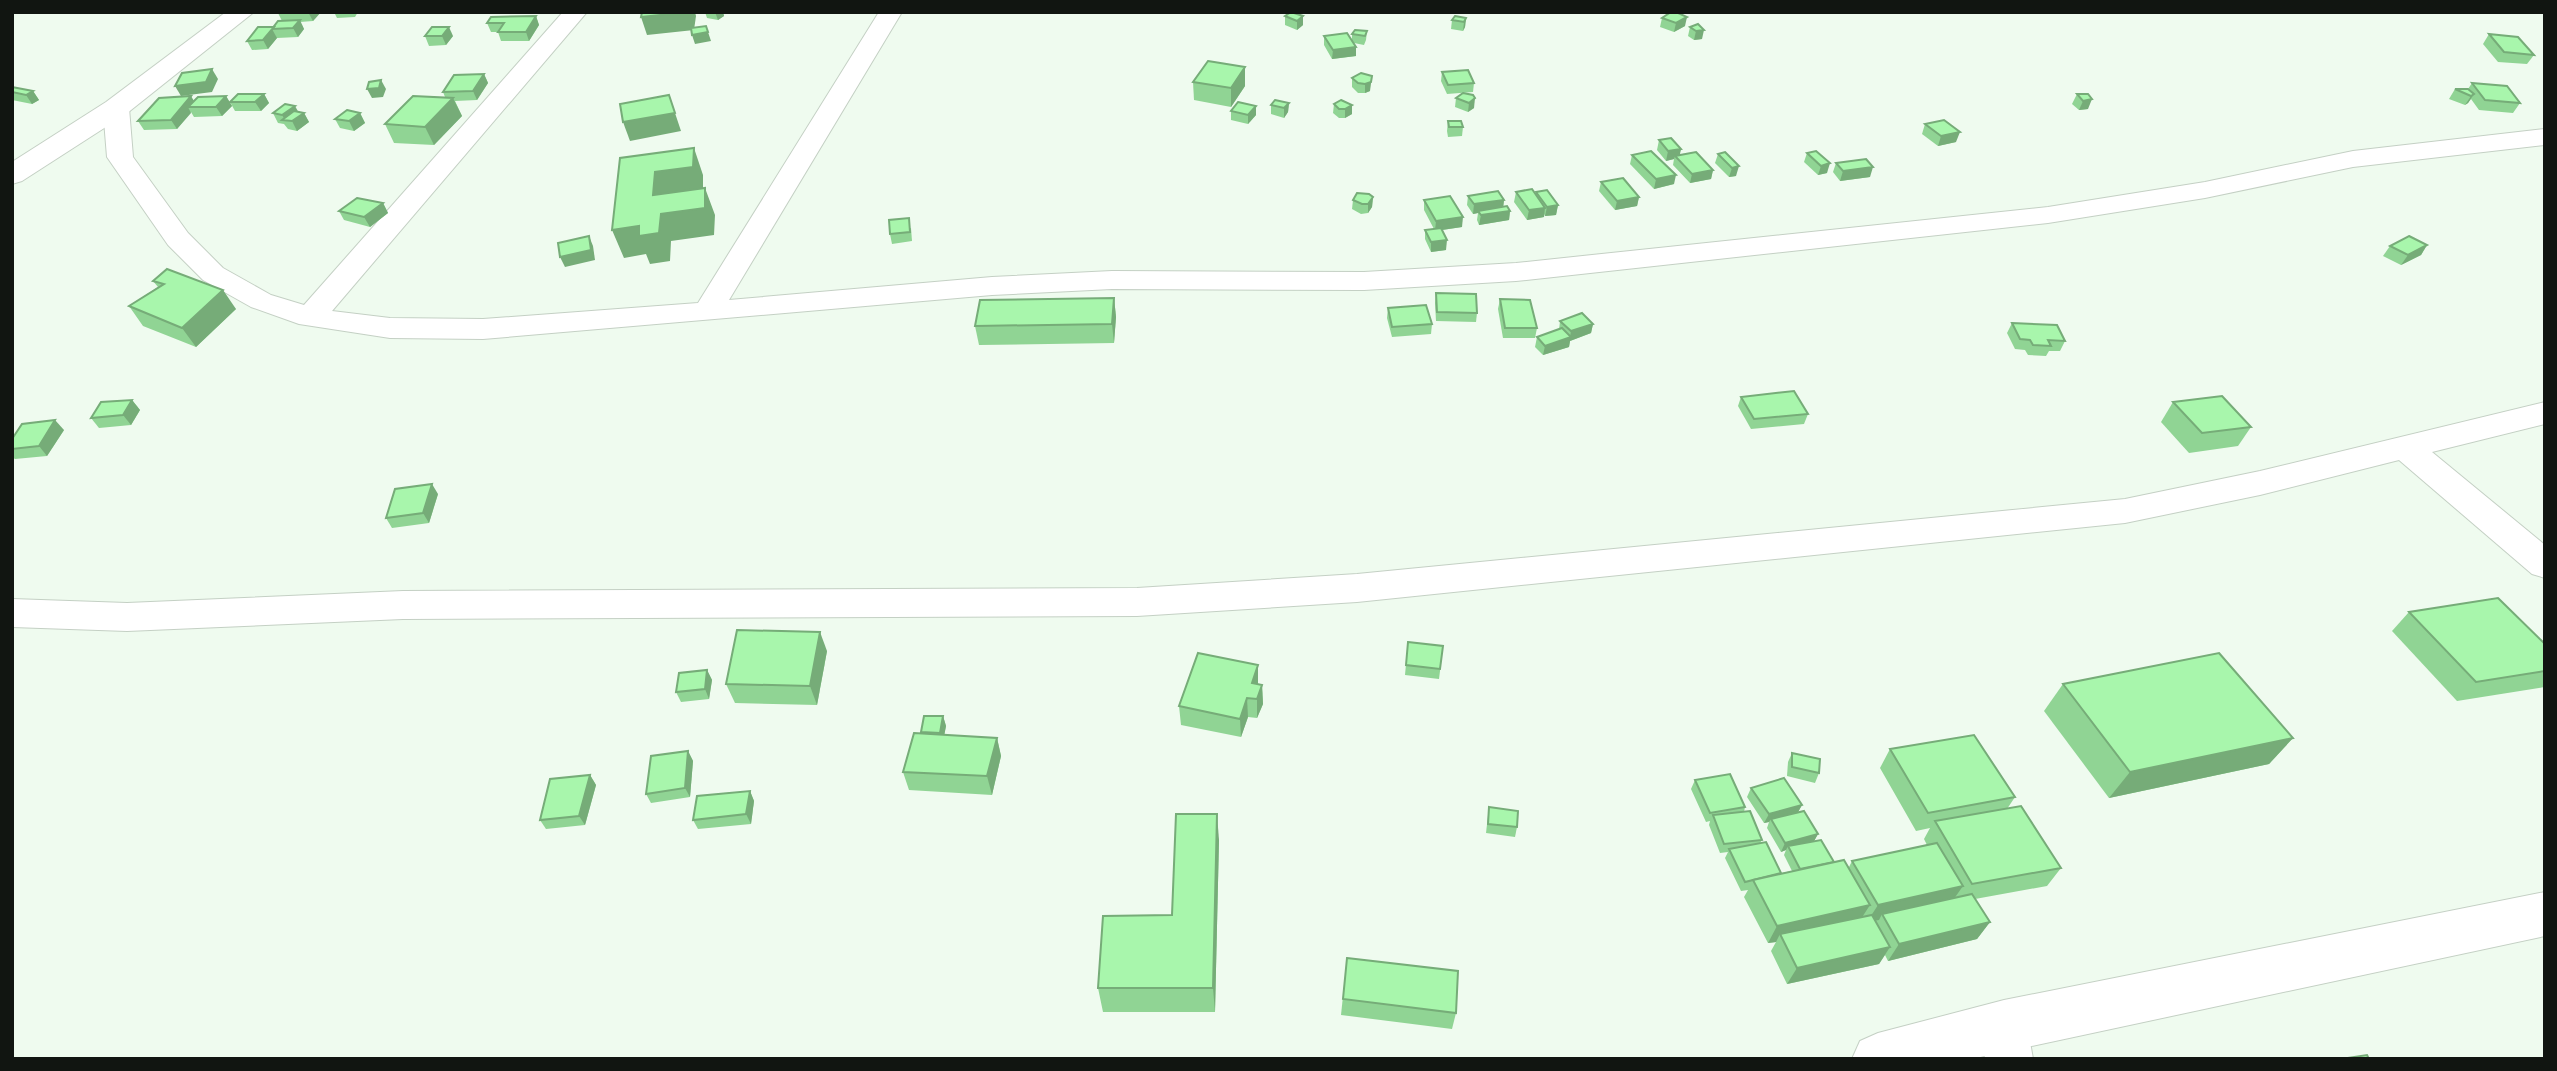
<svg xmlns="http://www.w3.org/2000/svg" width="2557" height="1071" font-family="Roboto,sans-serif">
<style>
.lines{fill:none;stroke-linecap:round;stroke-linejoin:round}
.minor-casing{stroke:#c4d0c4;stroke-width:2}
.primary-casing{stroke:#c4d0c4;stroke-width:2}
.minor{fill:#fff;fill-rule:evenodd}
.primary{fill:#fff;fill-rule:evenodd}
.wall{fill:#90d494}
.shaded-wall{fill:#76ac78}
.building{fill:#a8f6ac;stroke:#76ac78;stroke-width:2}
</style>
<rect width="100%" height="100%" fill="#effbef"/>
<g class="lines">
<defs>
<g id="minor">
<polygon points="563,12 587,12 332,311 390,318 483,319 698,303 879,12 902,12 729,300 992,277 1112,271 1364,272 1516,263 2048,207 2205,182 2353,151 2545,129 2545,145 2353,167 2205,198 2048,223 1516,281 1364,290 1112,289 992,295 483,339 390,338 299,324 251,307 203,280 168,245 107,157 103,108 107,103 116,100 125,103 129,108 133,157 188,233 223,268 271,295 304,305"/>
<polygon points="2545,402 2545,424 2432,452 2545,545 2545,578 2532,574 2399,460 2260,495 2125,523 1357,602 1137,616 403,619 127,631 12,627 12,599 127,603 403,591 1137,588 1357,574 2125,499 2260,471"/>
<polygon points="2004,1003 2020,1009 2027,1025 2033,1059 1985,1059 1981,1025 1988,1009"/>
</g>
<g id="primary">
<polygon points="226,12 254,12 126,114 22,181 12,184 12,162 106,102"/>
<polygon points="2545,892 2545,936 1971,1059 1852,1059 1860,1041 1878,1033 2004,1000"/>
</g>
</defs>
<use href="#minor" class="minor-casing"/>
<use href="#primary" class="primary-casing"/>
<use href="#minor" class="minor"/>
<use href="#primary" class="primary"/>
</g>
<g class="wall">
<polygon points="321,12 313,21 300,22 304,29 298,37 277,38 268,49 252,50 247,41 282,21 278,13"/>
<polygon points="334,12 358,12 355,17 337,18"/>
<polygon points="705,12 723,12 724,16 718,20 707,18"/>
<polygon points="1291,12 1303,25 1297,30 1285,25 1285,16"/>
<polygon points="536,16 539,25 529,41 501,41 498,32 491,32 487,23"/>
<polygon points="1466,18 1465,27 1463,31 1451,29 1452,20"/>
<polygon points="1662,18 1685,26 1674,32 1660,27"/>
<polygon points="1698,24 1702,39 1694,40 1688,36 1690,27"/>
<polygon points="1367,31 1366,40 1364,45 1354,43 1356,47 1356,56 1332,59 1324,45 1324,36 1352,40 1352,34"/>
<polygon points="2489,34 2534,55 2527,64 2498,62 2483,44"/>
<polygon points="425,36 453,36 446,45 429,46"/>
<polygon points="1245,67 1245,86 1231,107 1194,100 1193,82"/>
<polygon points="1442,72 1474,83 1473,92 1447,94 1441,81"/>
<polygon points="1361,73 1370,91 1365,93 1358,93 1352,87 1352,78"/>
<polygon points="484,74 488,83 477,100 455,101 462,116 434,145 394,143 385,124 445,97 443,92"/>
<polygon points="2472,83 2520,103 2513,113 2479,110 2471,99 2468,103 2465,105 2449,99 2455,89 2468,89"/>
<polygon points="12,87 33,91 39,100 32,104 12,100"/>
<polygon points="1463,93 1474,108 1468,112 1455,107 1456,98"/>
<polygon points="264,94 269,103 261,111 235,111 230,102"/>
<polygon points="2077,94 2088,94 2088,109 2079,110 2072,104"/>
<polygon points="226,96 232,106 222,116 194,117 191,112 177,129 144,130 138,121 194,101"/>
<polygon points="1289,103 1288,112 1284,118 1271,114 1271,105"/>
<polygon points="1334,104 1352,105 1352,114 1345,118 1339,118 1333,113"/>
<polygon points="1231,111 1256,115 1248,124 1231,120"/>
<polygon points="298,112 304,113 309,122 297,131 288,129 284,124 278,123 273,113"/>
<polygon points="360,113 365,123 354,131 340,128 335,119"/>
<polygon points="1448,121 1463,127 1462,136 1448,137 1447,131"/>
<polygon points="1925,124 1956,142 1938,146 1922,134"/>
<polygon points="1659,140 1681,149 1679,155 1713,170 1711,179 1690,183 1673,165 1674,159 1666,161 1657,150"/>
<polygon points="1816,151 1827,173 1818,175 1804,162 1807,153"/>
<polygon points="1725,152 1736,176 1729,177 1715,163 1718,154"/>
<polygon points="1632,155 1674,184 1654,189 1630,164"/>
<polygon points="1836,163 1870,177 1840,181 1833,172"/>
<polygon points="1601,182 1639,197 1637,206 1615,210 1599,191"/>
<polygon points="1516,192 1536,195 1536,192 1558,205 1556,215 1545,216 1544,214 1544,217 1527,220 1514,202"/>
<polygon points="1468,196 1504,200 1503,207 1510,211 1509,220 1479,225 1477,220 1478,213 1473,214 1467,205"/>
<polygon points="1373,197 1372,207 1368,213 1361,214 1352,209 1353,200"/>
<polygon points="1424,200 1462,227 1442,230 1446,250 1431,252 1425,239 1425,230 1434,229 1424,210"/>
<polygon points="383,203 388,213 370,227 344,220 339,211"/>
<polygon points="911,228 912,241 892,244 890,234"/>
<polygon points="2427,245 2421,255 2401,265 2383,256 2390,246"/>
<polygon points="153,281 236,309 196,347 143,326 129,306 158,287"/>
<polygon points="1436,293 1477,313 1476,322 1436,321 1435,303"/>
<polygon points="1114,298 1116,317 1114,343 979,345 975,326"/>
<polygon points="1500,299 1537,328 1535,338 1503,338 1498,309"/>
<polygon points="1388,308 1432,324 1431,334 1392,337 1387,318"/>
<polygon points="1560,321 1593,324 1591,333 1570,341 1569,347 1543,355 1535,347 1537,337 1559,330"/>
<polygon points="2012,323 2065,341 2060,351 2049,351 2046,356 2028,355 2025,350 2015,349 2007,333"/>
<polygon points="1741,397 1808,414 1804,424 1751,429 1738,406"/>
<polygon points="132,400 140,410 131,425 99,428 91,418"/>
<polygon points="2173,402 2251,427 2238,446 2189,453 2161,422"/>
<polygon points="64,430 47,456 15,459 12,457 12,439"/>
<polygon points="438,494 429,523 392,528 386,518"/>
<polygon points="2409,612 2545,644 2545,687 2457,701 2392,631"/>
<polygon points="1408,642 1443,646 1439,679 1405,675"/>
<polygon points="827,651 817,705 735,703 726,684"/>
<polygon points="707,670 712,680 709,699 681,702 676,692"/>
<polygon points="1258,684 1262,685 1263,704 1257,718 1248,717 1241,737 1181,725 1179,706"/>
<polygon points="2063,684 2293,738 2269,764 2109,798 2044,711"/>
<polygon points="943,716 946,726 944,735 997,738 1001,756 992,795 909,790 903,772 921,732"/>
<polygon points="1890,749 2015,797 2007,809 2061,868 2047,886 1975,899 1990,922 1977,939 1888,961 1885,955 1879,964 1787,984 1771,951 1776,942 1768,943 1744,897 1748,890 1741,891 1725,858 1728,852 1720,853 1709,825 1710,821 1706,822 1691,789 1695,780 1745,807 1744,812 1762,840 1760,843 1781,873 1792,871 1784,855 1786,850 1781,852 1767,828 1769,822 1764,823 1747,797 1751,788 1802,805 1798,812 1818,834 1814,841 1834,862 1849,867 1852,861 1927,845 1924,839 1930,828 1916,831 1880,768"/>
<polygon points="688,751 693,761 690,797 651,803 646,794"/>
<polygon points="1792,753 1819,773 1815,783 1787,776 1788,762"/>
<polygon points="590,775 596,785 585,825 546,829 540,820"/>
<polygon points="750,791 754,801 751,824 698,829 693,820"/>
<polygon points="1489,807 1517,827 1515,837 1486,833"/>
<polygon points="1219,840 1215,1012 1103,1012 1098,988 1172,915"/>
<polygon points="1347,958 1456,1013 1452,1029 1341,1015"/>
</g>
<g class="shaded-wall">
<polygon points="308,12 321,12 313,21"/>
<polygon points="689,12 695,12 696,16 694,30 647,35 641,17"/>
<polygon points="715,12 723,12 724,16 718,20"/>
<polygon points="536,16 539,25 529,41 526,32"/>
<polygon points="1303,16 1303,25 1297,30 1297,21"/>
<polygon points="1687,17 1685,26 1674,32 1676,23"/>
<polygon points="1466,18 1465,27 1463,31 1464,22"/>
<polygon points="300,20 304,29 298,37 293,28"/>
<polygon points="449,27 453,36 446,45 442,36"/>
<polygon points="272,29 277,38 268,49 263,40"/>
<polygon points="1704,30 1702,39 1694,40 1696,31"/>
<polygon points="708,32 711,41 695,44 692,35"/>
<polygon points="1356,47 1356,56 1332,59 1333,50"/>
<polygon points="1245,67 1245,86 1231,107 1231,88"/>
<polygon points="212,69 218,79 212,92 181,96 175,86"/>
<polygon points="484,74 488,83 477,100 473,91"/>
<polygon points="1372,76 1370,91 1365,93 1365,84"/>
<polygon points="381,80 386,89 383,97 372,98 367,89"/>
<polygon points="33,91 39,100 32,104 26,95"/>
<polygon points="264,94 269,103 261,111 255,102"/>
<polygon points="2474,94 2468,103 2465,105 2471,96"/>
<polygon points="669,95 681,131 630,141 623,122"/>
<polygon points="191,96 197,106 188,107 191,113 177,129 171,120"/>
<polygon points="226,96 232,106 222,116 216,107"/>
<polygon points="453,98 462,116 434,145 425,127"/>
<polygon points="1475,98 1474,108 1468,112 1469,103"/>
<polygon points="2092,99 2088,109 2079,110 2083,101"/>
<polygon points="1289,103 1288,112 1284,118 1284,108"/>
<polygon points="1352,105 1352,114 1345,118 1345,109"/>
<polygon points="295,106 300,115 285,120 282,115"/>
<polygon points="1256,106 1256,115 1248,124 1248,115"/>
<polygon points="304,113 309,122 297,131 292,121"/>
<polygon points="360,113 365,123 354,131 349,121"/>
<polygon points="1960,132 1956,142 1938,146 1941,136"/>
<polygon points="694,148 703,175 703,194 705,188 715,215 714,235 671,241 670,261 650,264 646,254 624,258 612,230 655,172"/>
<polygon points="1681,149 1679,159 1675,156 1674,159 1666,161 1668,151"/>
<polygon points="1830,163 1827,173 1818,175 1821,166"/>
<polygon points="1739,166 1736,176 1729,177 1732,168"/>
<polygon points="1873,167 1870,177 1840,181 1843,171"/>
<polygon points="1713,170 1711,179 1690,183 1692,174"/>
<polygon points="1676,175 1674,184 1654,189 1656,179"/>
<polygon points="1373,197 1372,207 1368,213 1368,204"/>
<polygon points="1639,197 1637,206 1615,210 1617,201"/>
<polygon points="1504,200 1503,209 1478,211 1478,213 1473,214 1474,204"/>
<polygon points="383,203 388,213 370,227 364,217"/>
<polygon points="1558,205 1556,215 1545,216 1547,207"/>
<polygon points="1545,208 1544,217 1527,220 1529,210"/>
<polygon points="1510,211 1509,220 1479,225 1481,215"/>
<polygon points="1463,217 1462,227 1435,231 1436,221"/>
<polygon points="589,236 593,246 595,260 565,267 560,257"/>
<polygon points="1447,240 1446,250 1431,252 1431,242"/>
<polygon points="2427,245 2421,255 2401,265 2408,255"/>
<polygon points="223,290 236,309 196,347 182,328"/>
<polygon points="1114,298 1116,317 1114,343 1112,324"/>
<polygon points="1593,324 1591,333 1570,341 1569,347 1543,355 1545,346 1570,337 1571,331"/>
<polygon points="132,400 140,410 131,425 123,415"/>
<polygon points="55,420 64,430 47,456 39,446"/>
<polygon points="432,484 438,494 429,523 423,513"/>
<polygon points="820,632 827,651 817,705 810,686"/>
<polygon points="1258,665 1258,684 1252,683"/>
<polygon points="707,670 712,680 709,699 705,689"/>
<polygon points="1262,685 1263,704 1257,718 1257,699"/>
<polygon points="1247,698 1248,717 1241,737 1240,719"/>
<polygon points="943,716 946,726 943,742 940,733"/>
<polygon points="997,738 1001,756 992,795 987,776"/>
<polygon points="2293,738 2269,764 2109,798 2130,772"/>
<polygon points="688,751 693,761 690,797 685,788"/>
<polygon points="590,775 596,785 585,825 579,816"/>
<polygon points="750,791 754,801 751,824 746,814"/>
<polygon points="1802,805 1797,814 1771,819 1769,822 1764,823 1769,814"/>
<polygon points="1217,814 1219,840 1215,1012 1213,988"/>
<polygon points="1818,834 1813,843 1788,846 1786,850 1781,852 1785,843"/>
<polygon points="1963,886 1951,903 1882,914 1879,920 1867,922 1878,905"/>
<polygon points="1870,905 1859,922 1780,934 1776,942 1768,943 1777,926"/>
<polygon points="1990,922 1977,939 1888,961 1899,944"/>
<polygon points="1890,947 1879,964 1787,984 1797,968"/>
</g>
<g class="building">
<polygon points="642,12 689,12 641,17"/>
<polygon points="1291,12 1303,16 1297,21 1285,16"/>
<polygon points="1671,12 1676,12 1687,17 1676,23 1662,18"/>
<polygon points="536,16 526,32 498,32 504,23 487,23 491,17"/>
<polygon points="1455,16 1466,18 1464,22 1452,20"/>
<polygon points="300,20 293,28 272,29 278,21"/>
<polygon points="1698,24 1704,30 1696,31 1690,27"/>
<polygon points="706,26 708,32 692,35 691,28"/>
<polygon points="258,27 274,27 263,40 247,41"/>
<polygon points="432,27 449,27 442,36 425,36"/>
<polygon points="1355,30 1367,31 1365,36 1352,34"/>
<polygon points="1347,33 1356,47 1333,50 1324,36"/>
<polygon points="2489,34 2518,37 2534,55 2504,52"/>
<polygon points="1208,61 1245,67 1231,88 1193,82"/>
<polygon points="212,69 206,82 175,86 182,73"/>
<polygon points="1468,70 1474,83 1448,85 1442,72"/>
<polygon points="1361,73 1372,76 1371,82 1365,84 1358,83 1352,78"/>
<polygon points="484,74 473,91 443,92 454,75"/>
<polygon points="381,80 379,88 367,89 369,82"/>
<polygon points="2472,83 2507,86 2520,103 2485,100"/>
<polygon points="12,87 33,91 26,95 12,92"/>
<polygon points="2455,89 2468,89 2474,94 2471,96"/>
<polygon points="1463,93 1473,95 1475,98 1469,103 1456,98"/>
<polygon points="238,94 264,94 255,102 230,102"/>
<polygon points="2077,94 2088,94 2092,99 2083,101"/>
<polygon points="669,95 675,113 623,122 620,104"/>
<polygon points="191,96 171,120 138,121 159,98"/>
<polygon points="226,96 216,107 188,107 198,97"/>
<polygon points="413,96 453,98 425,127 385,124"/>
<polygon points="1275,100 1289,103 1284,108 1271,105"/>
<polygon points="1341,100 1352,105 1345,109 1339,109 1334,104"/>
<polygon points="1238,102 1256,106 1248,115 1231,111"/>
<polygon points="285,104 295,106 282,115 273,113"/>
<polygon points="347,110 360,113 349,121 335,119"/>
<polygon points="294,111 304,113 292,121 282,120"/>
<polygon points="1944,120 1960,132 1941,136 1925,124"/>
<polygon points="1448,121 1461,121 1463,127 1449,127"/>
<polygon points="1671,138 1681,149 1668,151 1659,140"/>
<polygon points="694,148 693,167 655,172 653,195 705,188 705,208 661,214 659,233 639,236 639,226 612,230 620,158"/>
<polygon points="1651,151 1676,175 1656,179 1632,155"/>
<polygon points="1816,151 1830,163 1821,166 1807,153"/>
<polygon points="1696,152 1713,170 1692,174 1675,156"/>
<polygon points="1725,152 1739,166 1732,168 1718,154"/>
<polygon points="1866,159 1873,167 1843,171 1836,163"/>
<polygon points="1623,178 1639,197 1617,201 1601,182"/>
<polygon points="1532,189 1545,208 1529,210 1516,192"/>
<polygon points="1547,190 1558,205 1547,207 1536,192"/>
<polygon points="1498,191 1504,200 1474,204 1468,196"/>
<polygon points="1357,193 1369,194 1373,197 1368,204 1362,204 1353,200"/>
<polygon points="1450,196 1463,217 1436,221 1424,200"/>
<polygon points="357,198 383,203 364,217 339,211"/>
<polygon points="1507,206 1510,211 1481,215 1478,211"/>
<polygon points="909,218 910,232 890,234 889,220"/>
<polygon points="1441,228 1447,240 1431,242 1425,230"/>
<polygon points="589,236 591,250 560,257 558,243"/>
<polygon points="2409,236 2427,245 2408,255 2390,246"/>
<polygon points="167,269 223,290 182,328 129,306 164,284 153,281"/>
<polygon points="1436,293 1476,294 1477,313 1437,312"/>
<polygon points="1114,298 1112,324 975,326 980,300"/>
<polygon points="1500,299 1530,300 1537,328 1505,328"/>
<polygon points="1426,305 1432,324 1392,327 1388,308"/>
<polygon points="1582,313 1593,324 1571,331 1560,321"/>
<polygon points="2012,323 2057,325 2065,341 2048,340 2051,346 2033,345 2030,340 2020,339"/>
<polygon points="1562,328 1571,337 1545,346 1537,337"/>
<polygon points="1794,391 1808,414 1754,419 1741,397"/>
<polygon points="2222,396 2251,427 2202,433 2173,402"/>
<polygon points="132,400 123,415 91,418 101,402"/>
<polygon points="55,420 39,446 12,449 12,439 22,424"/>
<polygon points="432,484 423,513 386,518 395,489"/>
<polygon points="2498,598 2545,644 2545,671 2476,682 2409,612"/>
<polygon points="737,630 820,632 810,686 726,684"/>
<polygon points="1408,642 1443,646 1440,669 1406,665"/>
<polygon points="1198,653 1258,665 1252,683 1262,685 1257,699 1247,698 1240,719 1179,706"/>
<polygon points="2219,653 2293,738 2130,772 2063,684"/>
<polygon points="707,670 705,689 676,692 679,673"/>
<polygon points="924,716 943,716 940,733 921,732"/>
<polygon points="914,733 997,738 987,776 903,772"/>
<polygon points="1974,735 2015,797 1928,813 1890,749"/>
<polygon points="688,751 685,788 646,794 651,756"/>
<polygon points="1792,753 1820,759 1819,773 1792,767"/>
<polygon points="1730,774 1745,807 1710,813 1695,780"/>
<polygon points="590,775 579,816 540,820 550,779"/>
<polygon points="1784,778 1802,805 1769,814 1751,788"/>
<polygon points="750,791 746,814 693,820 697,796"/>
<polygon points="2021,806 2061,868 1972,884 1935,821"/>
<polygon points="1489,807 1518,811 1517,827 1488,824"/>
<polygon points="1750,811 1762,840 1724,844 1713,815"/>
<polygon points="1804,811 1818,834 1785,843 1771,819"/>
<polygon points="1176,814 1217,814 1213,988 1098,988 1103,916 1172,915"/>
<polygon points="1821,840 1834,862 1800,869 1788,846"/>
<polygon points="1766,842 1781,873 1745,882 1729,849"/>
<polygon points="1937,843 1963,886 1878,905 1852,861"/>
<polygon points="1844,860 1870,905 1777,926 1753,880"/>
<polygon points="1972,894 1990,922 1899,944 1882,914"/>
<polygon points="1872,915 1890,947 1797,968 1780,934"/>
<polygon points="1347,958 1458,971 1456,1013 1343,999"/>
<polygon points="2367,1055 2369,1059 2341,1059"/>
</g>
<rect width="2557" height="1071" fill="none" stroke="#111511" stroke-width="28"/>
</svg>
